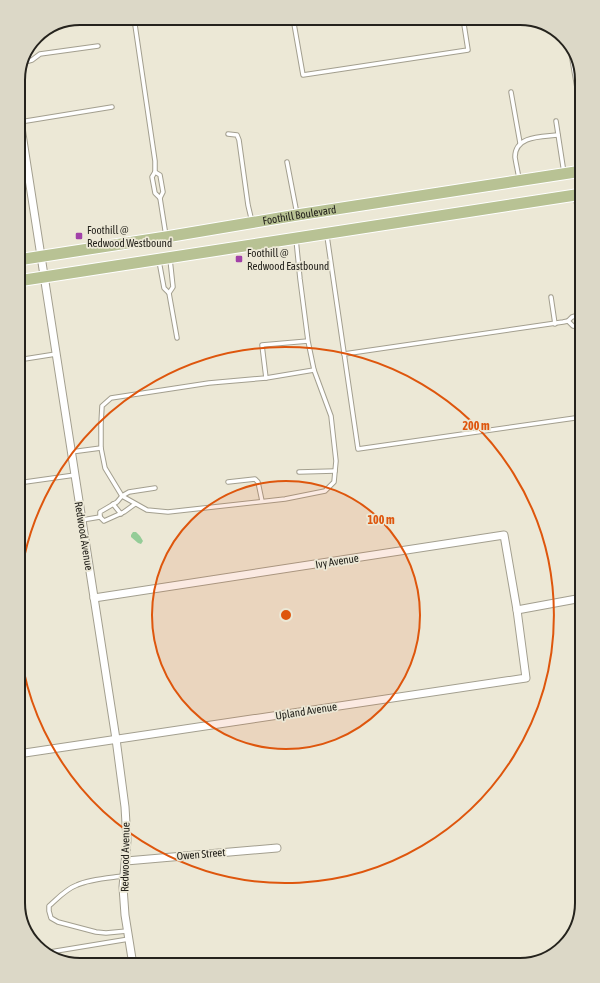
<svg xmlns="http://www.w3.org/2000/svg" width="600" height="983" font-family="'Asap Condensed',sans-serif">
<style>
.water{fill:#94cc97}
.lines{fill:none;stroke-linecap:round;stroke-linejoin:round}
.lane-casing{stroke:#a39f8f;stroke-width:5.5}
.street-casing{stroke:#a39f8f;stroke-width:9}
.primary-casing{stroke:#fff;stroke-width:13}
.lane{stroke:#fff;stroke-width:3.5}
.street{stroke:#fff;stroke-width:7}
.primary{stroke:#b8c294;stroke-width:11}
.ring{fill:none;stroke:#de560d;stroke-width:2}
.poi-dot{fill:#a241a8;stroke:#ece8d6;stroke-width:1.5}
.labels{text-anchor:middle;dominant-baseline:central;stroke-width:3.5;stroke-linejoin:round;paint-order:stroke}
.street-label{font-size:11px;fill:#25231d;stroke:#ece8d6}
.poi-label{font-size:11px;fill:#25231d;stroke:#ece8d6;text-anchor:start}
.rim{fill:none;stroke:#25231d;stroke-width:2}
.centre{fill:#de560d;stroke:#ece8d6;stroke-width:2}
.ring-label{font-size:12px;text-anchor:middle;font-weight:bold;fill:#de560d;stroke:#ece8d6;stroke-width:3.5;stroke-linejoin:round;paint-order:stroke}
</style>
<rect width="100%" height="100%" fill="#ece8d6"/>
<polygon class="water" points="133,532 136,532 140,536 143,541 141,544 138,543 131,537 131,535"/>
<g class="lines">
<defs>
<g id="lane">
<polyline points="134,18 155,161 155,172"/>
<polyline points="293,18 303,75 468,50 463,18"/>
<polyline points="570,47 582,117"/>
<polyline points="25,62 32,60 40,54 98,46"/>
<polyline points="511,92 520,143"/>
<polyline points="556,121 564,173"/>
<polyline points="20,122 112,107"/>
<polyline points="228,134 237,135 239,140 248,205 252,222"/>
<polyline points="287,162 297,214"/>
<polygon points="155,172 160,175 163,192 160,198 155,193 152,177"/>
<path d="M519,179C518,172 516,164 515,157C515,135 543,137 558,135"/>
<polyline points="160,198 166,236"/>
<polyline points="327,236 358,449 582,417"/>
<polyline points="296,239 300,279 308,341 314,370 331,416 336,461 334,482 325,491 285,499 168,512 147,510 122,496 105,468 101,448 101,424 102,406 111,398 209,383 266,378 262,345 308,341"/>
<polyline points="159,261 164,288 169,293 177,338"/>
<polyline points="169,293 173,287 170,259"/>
<polyline points="551,297 555,324"/>
<polyline points="568,321 573,326 582,327"/>
<polyline points="344,354 563,322 568,321 572,317 582,314"/>
<polyline points="18,360 56,354"/>
<polyline points="266,378 314,370"/>
<polyline points="71,452 101,448"/>
<polyline points="299,472 335,471"/>
<polyline points="228,482 255,479 258,482 262,501"/>
<polyline points="18,483 75,475"/>
<polyline points="113,504 121,514"/>
<polyline points="100,517 100,512 117,502 122,496 129,492 155,488"/>
<polyline points="100,517 104,521 124,512 135,504"/>
<polyline points="82,520 100,517"/>
<path d="M123,876C109,878 90,879 77,885C66,889 58,898 49,906V911L51,918L58,922L96,932L106,933L127,931"/>
<polyline points="44,953 129,939"/>
<polyline points="114,965 132,962"/>
</g>
<g id="street">
<polyline points="18,108 116,739 125,807 127,840 123,887 125,915 133,965"/>
<polyline points="577,194 582,228"/>
<polyline points="517,610 582,598"/>
<polyline points="18,754 526,678 517,610 504,535 94,598"/>
<polyline points="126,861 277,848"/>
</g>
<g id="primary">
<path id="s1" d="M18,260L166,237L297,215L582,171"/>
<polyline points="18,281 582,194"/>
</g>
</defs>
<use href="#lane" class="lane-casing"/>
<use href="#street" class="street-casing"/>
<use href="#primary" class="primary-casing"/>
<use href="#lane" class="lane"/>
<use href="#street" class="street"/>
<use href="#primary" class="primary"/>
</g>
<circle cx="286" cy="615" r="134" fill="#de560d" fill-opacity=".12"/>
<g class="ring">
<circle cx="286" cy="615" r="134"/>
<path d="M18 608A268 268 0 1 1 18 622"/>
</g>
<g class="poi-dot">
<rect x="75" y="232" width="8" height="8" rx="2"/>
<rect x="235" y="255" width="8" height="8" rx="2"/>
</g>
<g class="labels">
<g class="street-label">
<text stroke="none"><textPath href="#s1" startOffset="285">Foothill Boulevard</textPath></text>
<text transform="translate(84 536) rotate(81)">Redwood Avenue</text>
<text transform="translate(337 561) rotate(-9)">Ivy Avenue</text>
<text transform="translate(306 711) rotate(-9)">Upland Avenue</text>
<text transform="translate(201 854) rotate(-5)">Owen Street</text>
<text transform="translate(125 857) rotate(-89)">Redwood Avenue</text>
</g>
<g class="poi-label">
<text x="87" y="230">Foothill @<tspan x="87" dy="13">Redwood Westbound</tspan></text>
<text x="247" y="253">Foothill @<tspan x="247" dy="13">Redwood Eastbound</tspan></text>
</g>
</g>
<path d="M0 0H600V983H0ZM80 25H520A55 55 0 0 1 575 80V903A55 55 0 0 1 520 958H80A55 55 0 0 1 25 903V80A55 55 0 0 1 80 25Z" fill="#dcd8c7" fill-rule="evenodd"/>
<path class="rim" d="M80 25H520A55 55 0 0 1 575 80V903A55 55 0 0 1 520 958H80A55 55 0 0 1 25 903V80A55 55 0 0 1 80 25Z"/>
<circle cx="286" cy="615" r="6" class="centre"/>
<g class="ring-label">
<text x="476" y="430">200 m</text>
<text x="381" y="524">100 m</text>
</g>
</svg>
